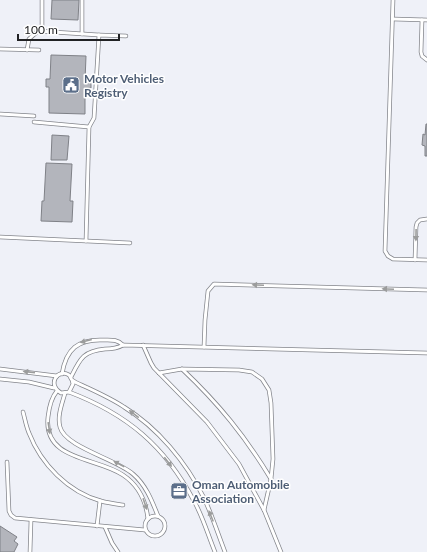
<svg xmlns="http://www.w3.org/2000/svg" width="427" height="552" font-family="Lato,sans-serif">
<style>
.building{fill:#b3b5bc;stroke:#7f8187}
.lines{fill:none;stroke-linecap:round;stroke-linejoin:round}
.lane-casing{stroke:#83858b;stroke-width:4.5}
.lane{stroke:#fff;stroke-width:3}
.oneway{fill:#9b9c9c}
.labels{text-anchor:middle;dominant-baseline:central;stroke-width:3;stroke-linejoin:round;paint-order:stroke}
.service-label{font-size:12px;font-weight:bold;fill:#4e5e75;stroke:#fff;text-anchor:start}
</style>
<rect width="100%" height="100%" fill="#eff1f8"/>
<g class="building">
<polygon points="52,0 79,0 78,20 51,19"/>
<polygon points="51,55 86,56 85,81 91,81 91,88 85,88 85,114 49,113 49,87 46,87 46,79 50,79"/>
<polygon points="426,124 427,124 427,156 425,156 425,146 422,145 423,134 425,135"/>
<polygon points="52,135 69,136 67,160 51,160"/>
<polygon points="46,163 72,164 70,201 73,201 72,222 41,221 42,201 44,201"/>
<polygon points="0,526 17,537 14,541 18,544 14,552 0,552"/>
</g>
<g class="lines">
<defs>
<g id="lane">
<polyline points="42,0 42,31"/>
<polyline points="82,0 82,34"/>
<polyline points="393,0 385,251 388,256 393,259 427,260"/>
<polyline points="393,19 427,20"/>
<polyline points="422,20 421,52 422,56 427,60"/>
<polyline points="0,49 39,50"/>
<polyline points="27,50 29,39 38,31 99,35"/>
<polyline points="0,114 34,116"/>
<polyline points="34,122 89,127"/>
<polyline points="0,237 130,243"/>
<polyline points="86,241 89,127 94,118 99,35 126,36"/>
<polyline points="415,260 416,227 417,223 420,220 427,219"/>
<polyline points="143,345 151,363 154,368 207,422 239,464 264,510 281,552"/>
<polyline points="204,347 205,320 208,291 214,284 427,290"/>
<polyline points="0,369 57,376"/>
<path d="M182,369C219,404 245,436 271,479"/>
<polyline points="159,373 182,369 239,370 252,372 262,379 269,390 271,403 273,459 271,479 264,510"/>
<path d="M62,374C66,349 78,339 103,340C111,340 117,339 123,345"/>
<path d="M71,377C80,359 83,351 105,349C112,349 118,348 123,345L427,353"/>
<polyline points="0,379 29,382 54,388"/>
<path d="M72,380L73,384L69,392L61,393C47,385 57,368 69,375C70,376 71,379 72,380C76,383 82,385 86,387C99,393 112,399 124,407C158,428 186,462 204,498C212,515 218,534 225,552"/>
<path d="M57,391C51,398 49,408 48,417C43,461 97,457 123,475C138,485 146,501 148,519"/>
<path d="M69,392C127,414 165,446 194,501C203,517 208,535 215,552"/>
<path d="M65,393C62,404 57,416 60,427C65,447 116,459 133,474C146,485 152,501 158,516"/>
<path d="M23,412C25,419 26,426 29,433C41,464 68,492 101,501C108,503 116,504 123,505"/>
<polyline points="7,462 9,511 11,515 15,518 145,530"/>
<circle cx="155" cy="526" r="10"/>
<polyline points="97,526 100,501"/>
<polyline points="105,527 112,543 118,552"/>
<polyline points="30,552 31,520"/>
</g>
</defs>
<use href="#lane" class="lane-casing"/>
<use href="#lane" class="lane"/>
</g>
<defs><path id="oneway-solid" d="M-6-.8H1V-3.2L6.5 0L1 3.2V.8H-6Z"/></defs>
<g class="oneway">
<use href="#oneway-solid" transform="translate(416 235) rotate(91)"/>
<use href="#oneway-solid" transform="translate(258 285) rotate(-178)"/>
<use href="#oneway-solid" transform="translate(388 289) rotate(-178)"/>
<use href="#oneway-solid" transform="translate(86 341) rotate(165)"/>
<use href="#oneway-solid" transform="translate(29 372) rotate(-173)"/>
<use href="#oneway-solid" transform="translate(134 414) rotate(-143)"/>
<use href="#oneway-solid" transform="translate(49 428) rotate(81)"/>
<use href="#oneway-solid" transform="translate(168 462) rotate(52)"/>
<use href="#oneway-solid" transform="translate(119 464) rotate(-152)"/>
<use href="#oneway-solid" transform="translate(145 504) rotate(71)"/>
<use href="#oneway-solid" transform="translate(211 516) rotate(-112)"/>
</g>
<defs>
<symbol id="civic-square" viewBox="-11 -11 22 22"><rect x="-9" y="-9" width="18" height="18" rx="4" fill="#5c6f8a" stroke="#fff"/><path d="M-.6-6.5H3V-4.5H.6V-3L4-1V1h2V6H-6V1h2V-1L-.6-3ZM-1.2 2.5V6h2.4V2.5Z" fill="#fff"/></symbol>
<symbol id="office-square" viewBox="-11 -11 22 22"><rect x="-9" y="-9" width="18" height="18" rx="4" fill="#5c6f8a" stroke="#fff"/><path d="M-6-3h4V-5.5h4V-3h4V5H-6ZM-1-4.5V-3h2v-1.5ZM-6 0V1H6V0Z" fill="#fff"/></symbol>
</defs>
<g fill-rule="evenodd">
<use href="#civic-square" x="61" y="75" width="20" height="20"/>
<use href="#office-square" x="169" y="481" width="20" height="20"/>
</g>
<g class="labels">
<g class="service-label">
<text x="84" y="78">Motor Vehicles<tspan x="84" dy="14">Registry</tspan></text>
<text x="192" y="484">Oman Automobile<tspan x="192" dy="14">Association</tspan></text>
</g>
</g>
<path d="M18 34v6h101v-6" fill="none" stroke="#212224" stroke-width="2"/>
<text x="24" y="34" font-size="12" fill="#212224" stroke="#ffffff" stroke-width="3" paint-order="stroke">100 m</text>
</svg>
